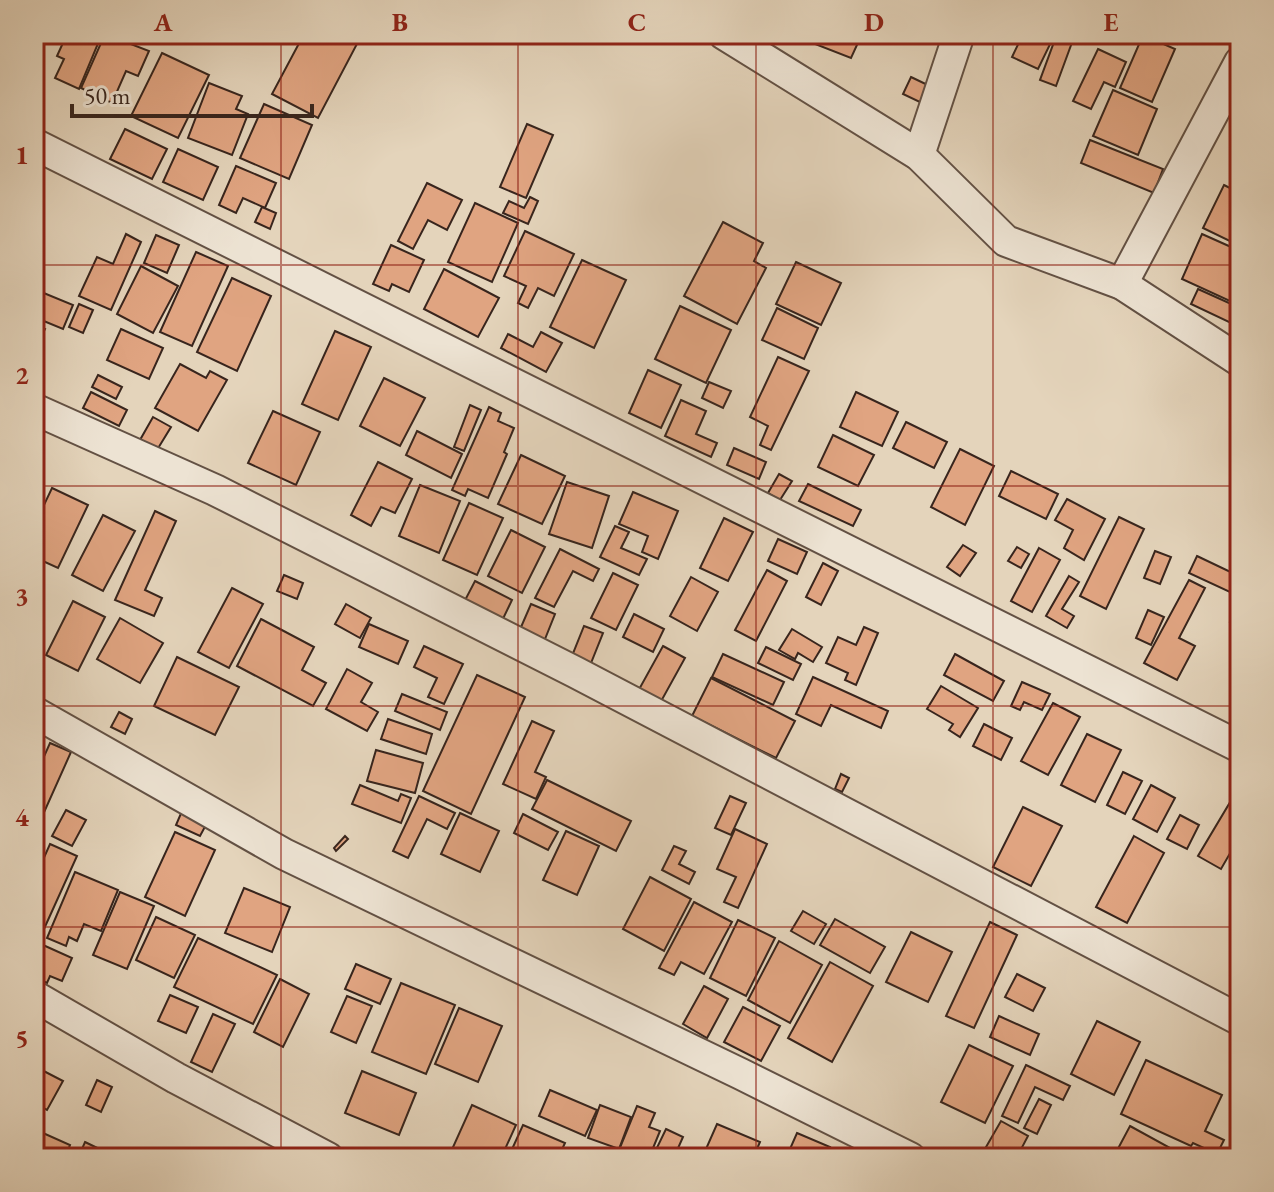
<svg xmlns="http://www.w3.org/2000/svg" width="1274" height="1192" font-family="'EB Garamond',serif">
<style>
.building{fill:#e0a481;stroke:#38251d;stroke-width:2}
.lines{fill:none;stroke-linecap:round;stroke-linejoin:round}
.minor-casing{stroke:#635144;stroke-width:34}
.minor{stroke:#ede3d3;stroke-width:30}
.grid{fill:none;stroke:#8f2418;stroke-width:2;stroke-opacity:0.55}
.neatline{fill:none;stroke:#8f2418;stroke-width:3}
.grid-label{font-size:26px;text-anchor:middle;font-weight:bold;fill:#8f2418}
</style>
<rect width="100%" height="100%" fill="#e4d4bb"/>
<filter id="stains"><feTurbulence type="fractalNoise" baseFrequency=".0025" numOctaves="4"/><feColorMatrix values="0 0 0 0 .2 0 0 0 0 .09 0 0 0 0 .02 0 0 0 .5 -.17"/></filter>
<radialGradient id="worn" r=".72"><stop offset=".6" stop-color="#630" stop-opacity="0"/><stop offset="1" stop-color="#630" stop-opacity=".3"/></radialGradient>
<g class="building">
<polygon points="67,34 102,34 79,89 55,78 64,59 57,56"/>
<polygon points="105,34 149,51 138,76 126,71 112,103 81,88"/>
<polygon points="304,34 343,34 358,42 318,118 272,94"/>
<polygon points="819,34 862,34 851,58 815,44"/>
<polygon points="1023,34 1055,34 1038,69 1012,57"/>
<polygon points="1057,34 1074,37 1056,86 1040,80"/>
<polygon points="1149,34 1180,34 1177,44"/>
<polygon points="1143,35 1175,49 1152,102 1120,88"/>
<polygon points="1098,49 1126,62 1115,87 1104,82 1091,109 1073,101"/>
<polygon points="162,53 209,75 178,138 131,116"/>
<polygon points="911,77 934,88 926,105 903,94"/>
<polygon points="209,83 242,96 236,109 248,114 232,155 188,138"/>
<polygon points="1113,90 1157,109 1138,155 1093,136"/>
<polygon points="264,104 312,125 289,179 240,158"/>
<polygon points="527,124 553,135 526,198 500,187"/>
<polygon points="125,129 167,149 152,179 110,159"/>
<polygon points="1090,140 1163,169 1154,193 1081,163"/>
<polygon points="178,149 218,167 203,200 163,182"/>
<polygon points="236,166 276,183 265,208 243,198 236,213 219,205"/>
<polygon points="427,183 462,200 447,230 428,220 413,249 398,241"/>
<polygon points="1224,185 1240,193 1240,246 1203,228"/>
<polygon points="530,197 538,201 528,224 503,213 509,201 524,208"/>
<polygon points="475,203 518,223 492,282 448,262"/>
<polygon points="262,207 276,213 270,229 255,222"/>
<polygon points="723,222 763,243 754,261 766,268 737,324 684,296"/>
<polygon points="525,231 574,254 554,296 538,288 528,308 518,303 526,286 504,276"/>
<polygon points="126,234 141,242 111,310 79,296 97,257 113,264"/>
<polygon points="1202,234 1240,251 1240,283 1232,302 1182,279"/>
<polygon points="156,235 179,245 167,273 144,263"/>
<polygon points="391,245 424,260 409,292 392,284 389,291 373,284"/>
<polygon points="196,252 228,266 192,346 160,332"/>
<polygon points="582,260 626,280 594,348 550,327"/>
<polygon points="796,262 841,283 821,325 776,304"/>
<polygon points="141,266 178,286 153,333 117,314"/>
<polygon points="444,269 499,298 478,337 424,309"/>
<polygon points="232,278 271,296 237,371 197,352"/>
<polygon points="34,289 73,305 63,329 34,317"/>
<polygon points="1198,289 1238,307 1231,323 1191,304"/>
<polygon points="79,304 93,310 83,333 69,327"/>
<polygon points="680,306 731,330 706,383 655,359"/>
<polygon points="777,308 818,328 804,359 762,340"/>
<polygon points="34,324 45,329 34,351"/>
<polygon points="121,329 163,348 149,379 107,360"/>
<polygon points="335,331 371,347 338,420 302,404"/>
<polygon points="541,332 562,343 546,372 501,348 508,334 533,347"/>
<polygon points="778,357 809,371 771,450 760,445 768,426 750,417"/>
<polygon points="180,364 206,378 210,371 227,380 198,431 155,408"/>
<polygon points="648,370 681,385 661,428 629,413"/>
<polygon points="98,375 122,387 116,399 92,387"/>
<polygon points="384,378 425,398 400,446 360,426"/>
<polygon points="709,382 731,391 723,408 702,398"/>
<polygon points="91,392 127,410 119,426 83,408"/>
<polygon points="856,392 898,412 882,446 840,427"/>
<polygon points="681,400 706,411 696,434 717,443 711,457 665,436"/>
<polygon points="470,405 481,410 464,451 454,447"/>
<polygon points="489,407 501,413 498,421 514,428 504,452 507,454 488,498 468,489 465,496 452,490"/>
<polygon points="273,411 320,432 296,485 248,463"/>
<polygon points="153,417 171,427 157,450 140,440"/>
<polygon points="906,422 947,442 934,468 893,448"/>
<polygon points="417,431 462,454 451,478 406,455"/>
<polygon points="833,435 874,455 858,486 818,467"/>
<polygon points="734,448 766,462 759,479 727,465"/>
<polygon points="960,449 994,466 965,525 931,507"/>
<polygon points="521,455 565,476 542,524 498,504"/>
<polygon points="378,462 412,479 395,513 381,507 371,526 351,515"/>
<polygon points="1011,471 1058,494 1046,519 999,496"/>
<polygon points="779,474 792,481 780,500 768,493"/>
<polygon points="567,482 609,496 592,548 549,534"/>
<polygon points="808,484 861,510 853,526 799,501"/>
<polygon points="420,485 460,501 439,553 399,536"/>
<polygon points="52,488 88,505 58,568 34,557 34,526"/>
<polygon points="633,492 678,511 658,559 642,552 648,536 619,524"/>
<polygon points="1067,499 1105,519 1084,560 1064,548 1073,530 1055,520"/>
<polygon points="469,503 503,518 477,575 443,560"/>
<polygon points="155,511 176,521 145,590 162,598 154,616 115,600"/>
<polygon points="103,515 135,531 103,591 72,575"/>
<polygon points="1119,517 1144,529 1106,609 1080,596"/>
<polygon points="724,518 753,532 728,581 700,568"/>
<polygon points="615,526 629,532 621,548 647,559 639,575 600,557"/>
<polygon points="511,530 545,547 522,593 488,576"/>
<polygon points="778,539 807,552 797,574 768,561"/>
<polygon points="963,545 976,553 960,576 947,567"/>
<polygon points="1017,547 1029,554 1021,568 1008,561"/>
<polygon points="1039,548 1060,560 1032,612 1011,601"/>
<polygon points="560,549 599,569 593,581 573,571 554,607 535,598"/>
<polygon points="1155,551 1171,557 1160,584 1144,578"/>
<polygon points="1197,556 1239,576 1232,593 1189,573"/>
<polygon points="823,563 838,571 821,605 806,597"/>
<polygon points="767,570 787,581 756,641 735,630"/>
<polygon points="613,573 638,585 616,630 591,618"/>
<polygon points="284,575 303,583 297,599 277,591"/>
<polygon points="1069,576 1079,582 1062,609 1074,616 1067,628 1046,616"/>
<polygon points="691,577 718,592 697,631 670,616"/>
<polygon points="1189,580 1205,588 1179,638 1195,646 1177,680 1144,663"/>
<polygon points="475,581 512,600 500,625 462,606"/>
<polygon points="232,588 263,604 229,668 198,652"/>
<polygon points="73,601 105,617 78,671 46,655"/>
<polygon points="346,604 371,618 360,638 335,624"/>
<polygon points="531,604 555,614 543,644 518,634"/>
<polygon points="1240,604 1240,628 1230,622"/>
<polygon points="1148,610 1164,617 1151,645 1136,638"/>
<polygon points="634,614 664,629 653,652 623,637"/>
<polygon points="120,618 163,643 140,683 97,659"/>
<polygon points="261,619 314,647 302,670 326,683 313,706 237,666"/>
<polygon points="369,624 408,641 398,664 359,647"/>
<polygon points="584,626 603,633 589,668 570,661"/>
<polygon points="864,627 878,633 856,685 845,680 848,673 826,663 838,637 856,645"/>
<polygon points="792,629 822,647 813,662 798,653 795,659 779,650"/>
<polygon points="424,646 463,664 444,704 428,697 437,678 414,667"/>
<polygon points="663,646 685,658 659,705 637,693"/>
<polygon points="766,647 801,664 793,680 758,663"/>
<polygon points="723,654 784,682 773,705 712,677"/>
<polygon points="955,654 1004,681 993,701 944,675"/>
<polygon points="177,657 239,687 215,735 154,706"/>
<polygon points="347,669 372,683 361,702 378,712 367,731 326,709"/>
<polygon points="477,675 525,697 471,814 423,791"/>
<polygon points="813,677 888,711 881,728 831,705 821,726 796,714"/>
<polygon points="711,678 795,721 776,758 692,716"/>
<polygon points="1022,682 1050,694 1042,710 1024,702 1020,710 1011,706"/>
<polygon points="941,686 978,708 960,737 949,730 953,724 927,709"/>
<polygon points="402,694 447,712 440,730 395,711"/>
<polygon points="1053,703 1080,717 1048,775 1021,761"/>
<polygon points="119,712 132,719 125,734 111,727"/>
<polygon points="388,719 432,734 426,754 381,739"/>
<polygon points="532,721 554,731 535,772 546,777 536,799 503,784"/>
<polygon points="984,724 1012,738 1001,760 973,746"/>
<polygon points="1087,734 1121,750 1095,802 1061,785"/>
<polygon points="50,743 71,752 37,828 34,827 34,779"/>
<polygon points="376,750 423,763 415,793 367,781"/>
<polygon points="1123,772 1142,781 1125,814 1107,805"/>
<polygon points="841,774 849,778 842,792 835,789"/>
<polygon points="547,780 631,821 616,851 532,809"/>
<polygon points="360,785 398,801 401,794 411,798 401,823 352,804"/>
<polygon points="1151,785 1175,798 1157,832 1133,819"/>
<polygon points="419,796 455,813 447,829 427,819 408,858 393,851"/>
<polygon points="730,796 746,803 731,835 715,828"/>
<polygon points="1232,799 1240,804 1240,836 1221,869 1198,856"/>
<polygon points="1023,807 1062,826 1031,886 993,867"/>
<polygon points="66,810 86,820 72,846 52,836"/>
<polygon points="182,811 207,823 200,836 176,825"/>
<polygon points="460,813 499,831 480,872 441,854"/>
<polygon points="523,814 558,832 548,850 514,833"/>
<polygon points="1180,815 1199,825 1187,849 1167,839"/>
<polygon points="735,829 767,844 738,908 724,902 736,877 717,869"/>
<polygon points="566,831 599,846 577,895 543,880"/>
<polygon points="175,832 215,850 185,916 145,897"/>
<polygon points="345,836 348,839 336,851 334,848"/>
<polygon points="1134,836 1164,853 1127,923 1096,907"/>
<polygon points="50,844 77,856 34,951 34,880"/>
<polygon points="674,846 686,851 679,864 695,872 689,884 662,870"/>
<polygon points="75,872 118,890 101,931 84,924 77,941 69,937 66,946 47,938"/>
<polygon points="650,877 691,899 664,951 623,929"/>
<polygon points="244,888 290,907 272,952 225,933"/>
<polygon points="120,892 154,906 127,969 93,955"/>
<polygon points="694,902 732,922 704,974 681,962 674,975 659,968"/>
<polygon points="803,911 826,924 814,944 791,931"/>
<polygon points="156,917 195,935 174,978 136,960"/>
<polygon points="835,919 885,947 870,973 820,945"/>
<polygon points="738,920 775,938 746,996 710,978"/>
<polygon points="990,922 1017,935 974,1028 946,1016"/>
<polygon points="911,932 952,952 928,1002 886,982"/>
<polygon points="198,938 277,975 253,1024 174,987"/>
<polygon points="779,941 822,965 790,1023 748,1000"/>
<polygon points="43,945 72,958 62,981 50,976 47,983 34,977 34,967"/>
<polygon points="830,962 873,986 832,1062 788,1038"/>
<polygon points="356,964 391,979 380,1004 345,989"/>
<polygon points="1017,974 1045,988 1033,1011 1005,997"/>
<polygon points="280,979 309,994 283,1047 254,1032"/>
<polygon points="401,983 455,1005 426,1074 372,1052"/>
<polygon points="704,986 728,999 707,1038 683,1024"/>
<polygon points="170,995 198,1007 186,1033 158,1021"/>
<polygon points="347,996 372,1006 356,1043 331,1032"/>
<polygon points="743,1007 780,1026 761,1061 724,1042"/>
<polygon points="459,1008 502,1026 478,1082 435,1064"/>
<polygon points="213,1014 235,1024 212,1072 191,1062"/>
<polygon points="999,1016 1039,1034 1030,1055 990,1037"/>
<polygon points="1097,1021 1140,1042 1114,1095 1071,1074"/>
<polygon points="969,1045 1013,1066 985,1123 941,1102"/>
<polygon points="1146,1060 1222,1095 1205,1131 1224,1140 1217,1154 1193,1143 1191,1146 1121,1114"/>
<polygon points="1026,1065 1070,1086 1063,1100 1035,1087 1018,1123 1002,1116"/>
<polygon points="34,1066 63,1081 47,1110 34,1103"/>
<polygon points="362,1071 416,1093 399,1135 345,1113"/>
<polygon points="97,1080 112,1087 101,1112 86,1105"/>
<polygon points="550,1090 597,1110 585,1136 539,1116"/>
<polygon points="1039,1099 1051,1105 1037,1134 1024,1128"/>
<polygon points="472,1105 516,1125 501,1158 449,1156"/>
<polygon points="600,1105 631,1117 619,1149 588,1138"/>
<polygon points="637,1106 655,1113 649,1127 660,1131 649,1158 639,1158 619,1150"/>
<polygon points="1001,1121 1028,1136 1017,1157 999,1148 993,1158 982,1154"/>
<polygon points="717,1124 760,1142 753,1158 702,1158"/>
<polygon points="523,1125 565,1143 558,1158 508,1158"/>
<polygon points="1130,1126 1183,1155 1181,1158 1113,1158"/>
<polygon points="34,1129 70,1145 65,1158 34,1158"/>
<polygon points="666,1129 683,1137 675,1155 682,1158 652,1158"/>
<polygon points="797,1133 830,1147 825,1158 786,1158"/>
<polygon points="85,1142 118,1158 78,1158"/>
<polygon points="567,1151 585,1158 564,1158"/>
<polygon points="1188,1151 1202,1158 1184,1158"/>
</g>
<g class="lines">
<defs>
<g id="minor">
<polyline points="724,34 919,155 1006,241 1122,284 1240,361"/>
<polyline points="34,144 1240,747"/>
<polyline points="919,155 959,34"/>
<polyline points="1122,284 1240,62"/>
<polyline points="34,409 215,490 575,672 1240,1020"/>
<polyline points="34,712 284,854 741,1074 910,1158"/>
<polyline points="34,996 176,1078 328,1158"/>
</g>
</defs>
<use href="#minor" class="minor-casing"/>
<use href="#minor" class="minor"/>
</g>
<path class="grid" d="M281,34V1158M518,34V1158M756,34V1158M993,34V1158M34,265H1240M34,486H1240M34,706H1240M34,927H1240"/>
<rect width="1274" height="1192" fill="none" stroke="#e4d4bb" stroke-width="88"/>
<path d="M72 104v12h240v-12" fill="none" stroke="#38251d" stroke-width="4"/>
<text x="84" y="104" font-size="24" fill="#38251d" stroke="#ede3d3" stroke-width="6" paint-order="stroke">50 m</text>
<rect x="44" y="44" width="1186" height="1104" class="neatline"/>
<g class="grid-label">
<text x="163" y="31">A</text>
<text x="400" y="31">B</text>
<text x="637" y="31">C</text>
<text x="874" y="31">D</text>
<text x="1111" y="31">E</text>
<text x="22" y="164">1</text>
<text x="22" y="384">2</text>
<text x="22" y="605">3</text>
<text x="22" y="826">4</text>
<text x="22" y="1047">5</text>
</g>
<rect width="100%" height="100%" filter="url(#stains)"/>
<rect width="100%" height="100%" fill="url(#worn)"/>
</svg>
